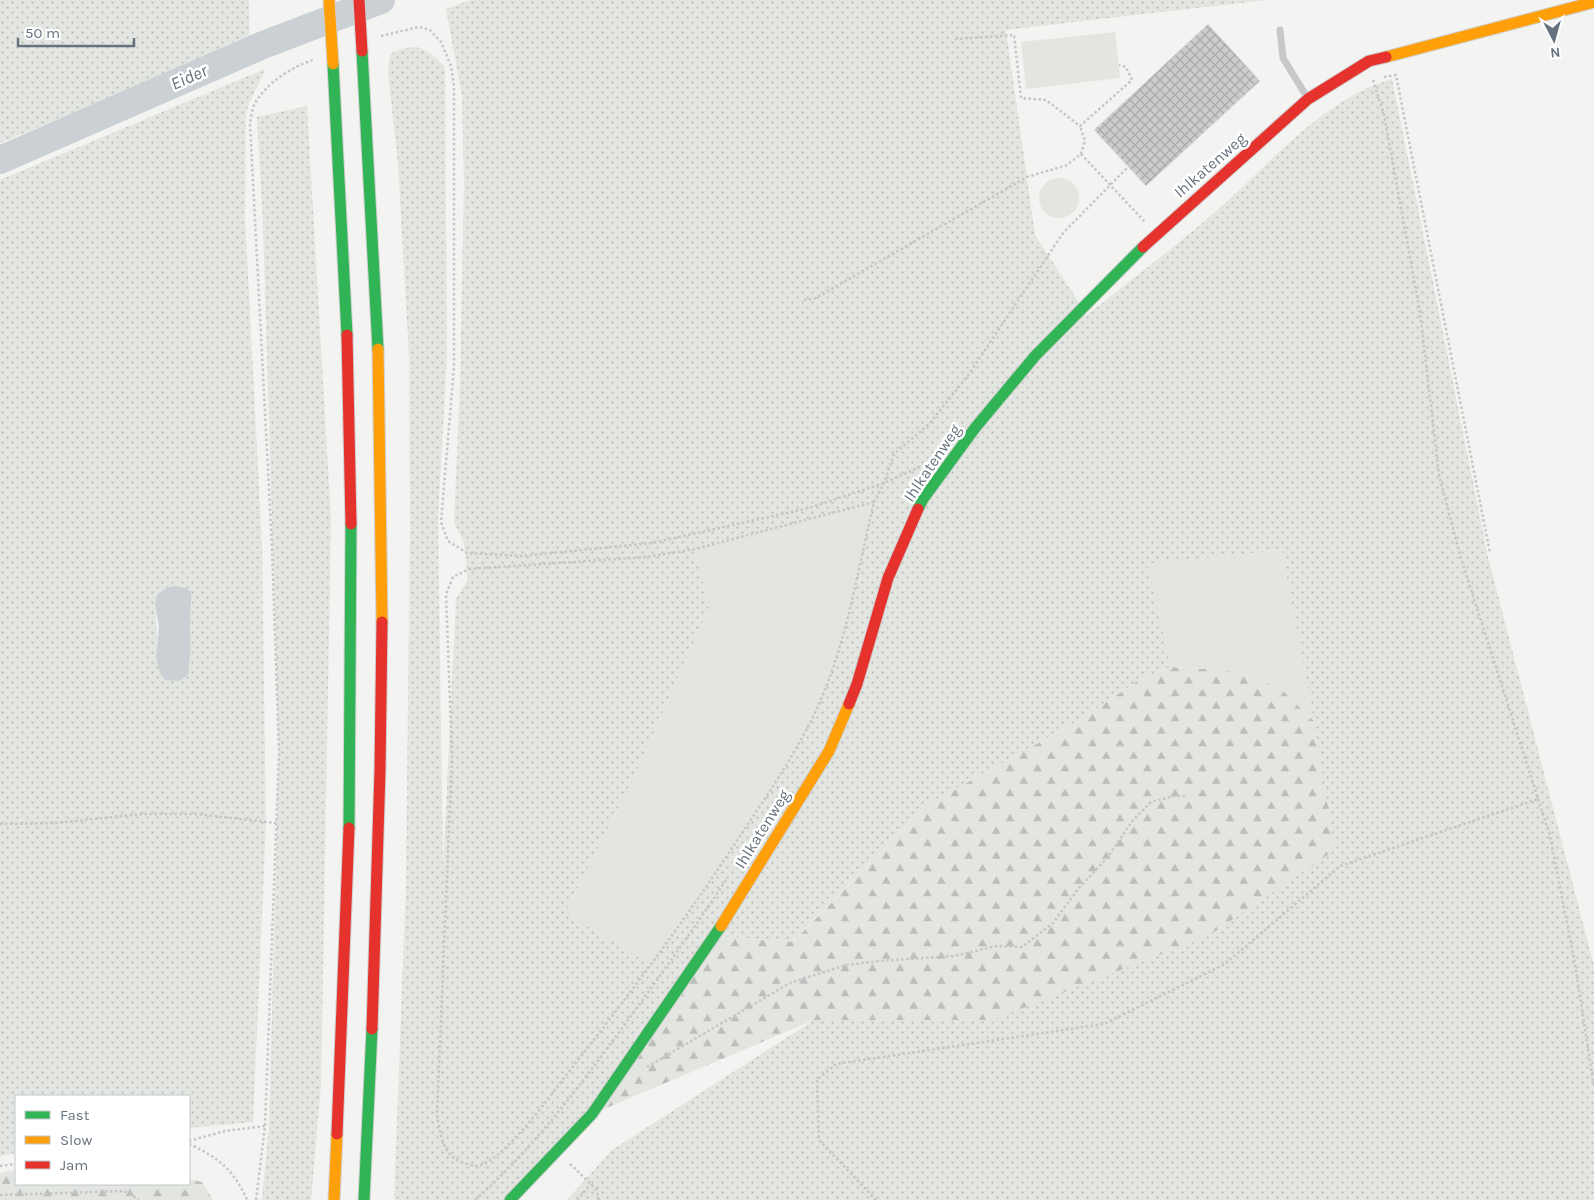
<svg xmlns="http://www.w3.org/2000/svg" width="1594" height="1200" font-family="Karla,sans-serif">
<style>
.grass{fill:url(#grass-dots);fill-rule:evenodd}
.forest{fill:url(#forest-firs)}
.garden{fill:#e2e5e0}
.water{fill:#cad0d3}
.lines{fill:none;stroke-linecap:round;stroke-linejoin:round}
.river{stroke:#cad0d3;stroke-width:28}
.building{fill:url(#building-cross-hatch);stroke:#e2e2e1}
.fast-casing{stroke:#cfcfcf;stroke-width:13}
.slow-casing{stroke:#cfcfcf;stroke-width:13}
.jam-casing{stroke:#cfcfcf;stroke-width:13}
.path{stroke:#c5c6c6;stroke-width:2.5;stroke-dasharray:2.5 2.5;stroke-linecap:butt}
.lane{stroke:#c7c8c9;stroke-width:7}
.fast{stroke:#30b455;stroke-width:11}
.slow{stroke:#ff9f0a;stroke-width:11}
.jam{stroke:#e5322d;stroke-width:11}
.slow-bridge-casing{stroke:#d0d1d1;stroke-width:13;stroke-linecap:butt}
.jam-bridge-casing{stroke:#d0d1d1;stroke-width:13;stroke-linecap:butt}
.slow-bridge{stroke:#ff9f0a;stroke-width:11}
.jam-bridge{stroke:#e5322d;stroke-width:11}
.labels{text-anchor:middle;dominant-baseline:central;stroke-width:5;stroke-linejoin:round;paint-order:stroke}
.street-label{font-size:16px;fill:#66727e;stroke:#fff}
.water-label{font-size:18px;font-style:italic;fill:#63737b;stroke:#fff}
</style>
<defs>
<pattern id="grass-dots" width="8" height="8" patternUnits="userSpaceOnUse" patternTransform="scale(1.25)"><rect width="8" height="8" fill="#e2e5e0"/><path d="M2 2h.1M6 6h.1" fill="none" stroke="#bbbebb" stroke-width="1.8" stroke-linecap="round"/></pattern>
<pattern id="forest-firs" width="22" height="20" patternUnits="userSpaceOnUse" patternTransform="scale(1.25)"><rect width="22" height="20" fill="#e2e5e0"/><path d="M5 1l3.5 6h-7zM16 11l3.5 6h-7z" fill="#bbbebb"/></pattern>
<pattern id="building-cross-hatch" width="8" height="8" patternUnits="userSpaceOnUse" patternTransform="scale(1.25)"><rect width="8" height="8" fill="#cbcccc"/><path d="M0 0l8 8M0 8l8-8" fill="none" stroke="#a9aaab"/></pattern>
</defs>
<rect width="100%" height="100%" fill="#f3f3f1"/>
<g class="grass">
<polygon points="0,0 249,0 249,35 119,94 0,143"/>
<path d="M470,0H1266L1006,30L1035,235L1087,315C1132,279 1179,244 1223,205C1275,159 1322,100 1392,79L1488,557L1594,966V1200H567L612,1150L814,1020L992,1019L1335,850L1282,550L1148,564L1171,667L1139,680L1080,720L927,805L792,942L715,936L620,1071L510,1200H394L406,883L410,522L409,354L398,165L388,72L390,54C417,41 425,48 445,67L447,357L438,517L443,870L456,599L468,579L464,543L454,522L460,384L464,186L462,96L446,9ZM874,502L818,706L778,779L690,913H565L633,780L709,608L695,549Z"/>
<path d="M265,69C259,86 247,100 246,118L245,219L262,546L266,823L253,1122L189,1128V1096H16V1153L0,1156V180ZM165,589L192,602L190,617L156,649C161,627 148,603 165,589Z"/>
<polygon points="307,106 331,519 321,1084 311,1200 262,1200 269,1125 279,752 263,224 257,117"/>
</g>
<g class="forest">
<polygon points="1171,667 1238,671 1279,687 1314,721 1335,850 1208,936 992,1020 814,1020 592,1114 715,936 793,942 927,805 1080,720 1139,680"/>
<polygon points="16,1170 16,1184 189,1184 189,1179 202,1182 213,1200 0,1200 0,1173"/>
</g>
<g class="garden">
<polygon points="1115,32 1120,78 1026,89 1021,42"/>
<circle cx="1059" cy="198" r="20"/>
<polygon points="874,502 840,645 818,706 778,779 690,913 652,965 565,913 633,780 709,608 695,549"/>
<polygon points="1282,550 1314,721 1279,687 1238,671 1171,667 1147,564"/>
</g>
<path class="water" d="M174,586L185,588L191,592C192,602 190,611 190,620C190,639 191,656 188,675L179,681L165,680L160,673L156,657L159,627L155,604L158,594L165,589Z"/>
<g class="lines">
<polyline class="river" points="0,160 263,45 381,0"/>
</g>
<polygon class="building" points="1208,24 1260,81 1146,186 1094,130"/>
<g class="lines">
<defs>
<g id="fast">
<polyline points="362,51 378,349"/>
<polyline points="333,64 347,335"/>
<polyline points="918,509 923,499 975,428 1035,356 1143,247"/>
<polyline points="349,828 351,524"/>
<polyline points="364,1200 372,1029"/>
<polyline points="510,1200 592,1114 721,926"/>
</g>
<g id="slow">
<polyline points="1386,57 1594,2"/>
<polyline points="378,349 382,622"/>
<polyline points="721,926 829,751 849,704"/>
<polyline points="334,1200 337,1134"/>
</g>
<g id="jam">
<polyline points="1143,247 1308,99 1369,61 1386,57"/>
<polyline points="347,335 351,524"/>
<polyline points="849,704 857,684 888,578 918,509"/>
<polyline points="372,1029 380,770 382,622"/>
<polyline points="337,1134 349,828"/>
</g>
</defs>
<use href="#fast" class="fast-casing"/>
<use href="#slow" class="slow-casing"/>
<use href="#jam" class="jam-casing"/>
<g class="path">
<polyline points="381,36 419,27 430,30 441,42 451,66 454,86 454,367 441,522 448,541 467,553 522,556 652,543 809,508 884,483 926,464"/>
<polyline points="955,39 1014,35 1021,98 1046,100 1080,126 1132,80 1126,67 1119,65"/>
<polyline points="1384,77 1396,75 1490,553"/>
<polyline points="1373,80 1384,115 1420,312 1439,475 1460,555 1550,836 1575,964 1594,1087"/>
<polyline points="1081,154 1145,222"/>
<polyline points="804,300 814,299 1027,177 1067,165 1081,154 1085,141 1080,126"/>
<path d="M874,502L695,549L647,557L469,569L453,577L446,594L452,758L437,1114C440,1132 442,1157 464,1163C468,1164 473,1166 477,1166C503,1162 550,1096 567,1074C628,997 686,919 740,836C768,794 797,752 818,706C847,642 858,569 874,502L884,483L894,454L929,424L967,377L1063,233L1128,167"/>
<polyline points="0,824 56,823 142,814 196,814 276,823"/>
<polyline points="647,1067 790,983 846,965 879,961 954,956 997,946 1022,947 1053,923 1078,889 1107,858 1133,820 1151,802 1174,796 1188,796"/>
<polyline points="189,1141 225,1131 265,1126"/>
<path d="M189,1144C218,1157 234,1170 247,1200"/>
<polyline points="570,1164 596,1189 599,1200"/>
<polyline points="0,1166 16,1164"/>
<polyline points="0,1195 124,1191 139,1200"/>
<path d="M256,1200L265,1126L279,752L272,547L250,124C251,118 252,110 254,105C265,84 291,67 313,60"/>
<path d="M475,1200C533,1149 578,1088 623,1027C659,977 695,928 728,877"/>
<polyline points="577,1200 591,1184"/>
<polyline points="876,1200 819,1140 817,1080 836,1064 1104,1024 1225,964 1340,866 1538,799"/>
</g>
<polyline class="lane" points="1280,30 1283,58 1307,97"/>
<use href="#fast" class="fast"/>
<use href="#slow" class="slow"/>
<use href="#jam" class="jam"/>
<defs>
<polyline id="slow-bridge" points="329,0 333,64"/>
<polyline id="jam-bridge" points="359,0 362,51"/>
</defs>
<use href="#slow-bridge" class="slow-bridge-casing"/>
<use href="#jam-bridge" class="jam-bridge-casing"/>
<use href="#slow-bridge" class="slow-bridge"/>
<use href="#jam-bridge" class="jam-bridge"/>
</g>
<g class="labels">
<g class="street-label">
<text transform="translate(1210 165) rotate(-41)">Ihlkatenweg</text>
<text transform="translate(932 463) rotate(-56)">Ihlkatenweg</text>
<text transform="translate(762 829) rotate(-58)">Ihlkatenweg</text>
</g>
<g class="water-label">
<text transform="translate(189 77) rotate(-24)">Eider</text>
</g>
</g>
<rect x="15" y="1095" width="175" height="90" fill="#ffffff" stroke="#c2c7cb"/>
<rect x="25" y="1111" width="25" height="8" fill="#30b455" stroke="#c2c7cb"/>
<text x="60" y="1120" font-size="15" fill="#66727e">Fast</text>
<rect x="25" y="1136" width="25" height="8" fill="#ff9f0a" stroke="#c2c7cb"/>
<text x="60" y="1145" font-size="15" fill="#66727e">Slow</text>
<rect x="25" y="1161" width="25" height="8" fill="#e5322d" stroke="#c2c7cb"/>
<text x="60" y="1170" font-size="15" fill="#66727e">Jam</text>
<g transform="translate(1554 40) rotate(174)" stroke="#ffffff" stroke-width="4" paint-order="stroke">
<path d="M0-4L9 19L0 12L-9 19Z" fill="#66727e"/>
<text y="-8" font-size="14" font-weight="bold" text-anchor="middle" fill="#66727e">N</text>
</g>
<path d="M18 38v8h116v-8" fill="none" stroke="#66727e" stroke-width="2.5"/>
<text x="25" y="38" font-size="15" fill="#66727e" stroke="#ffffff" stroke-width="4" paint-order="stroke">50 m</text>
</svg>
